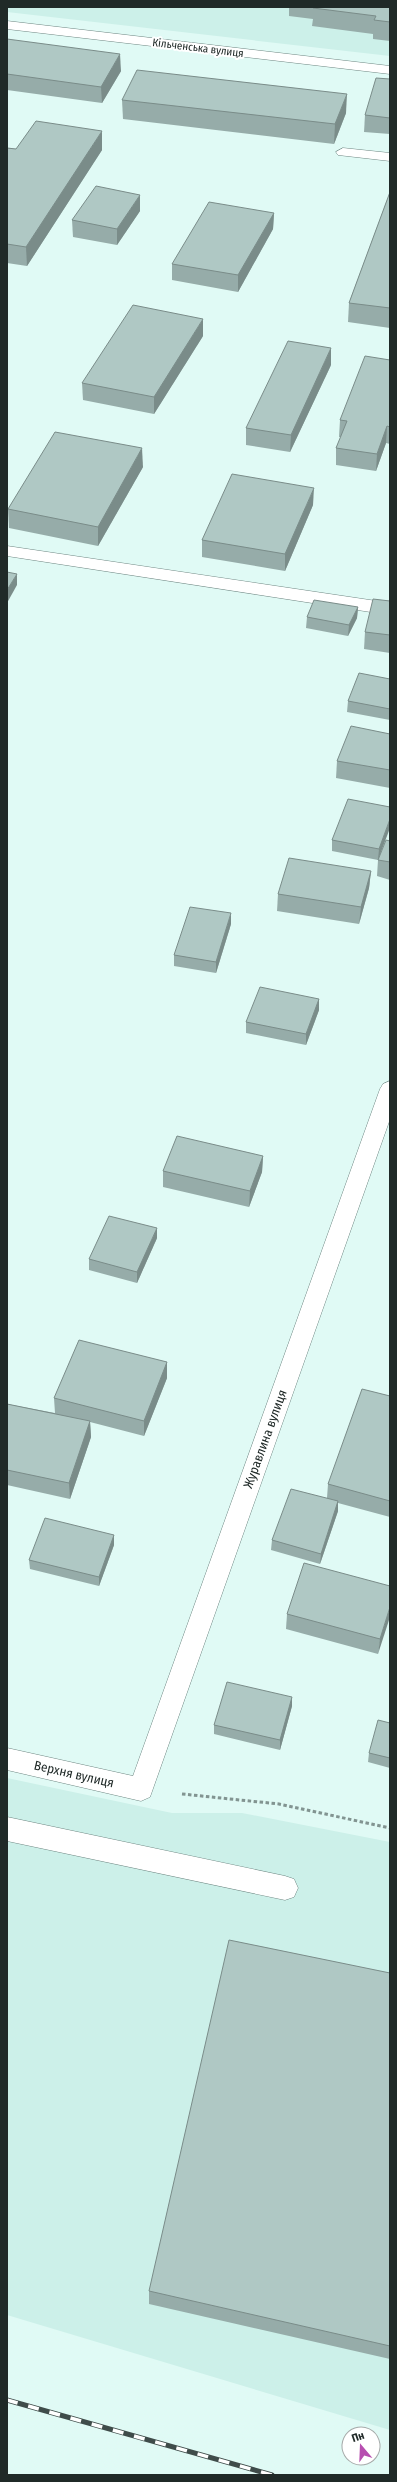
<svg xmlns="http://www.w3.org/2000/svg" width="397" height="2482" font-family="'Fira Sans Condensed',sans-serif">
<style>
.built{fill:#ccf0e9}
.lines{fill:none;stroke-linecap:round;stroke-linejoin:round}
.minor-casing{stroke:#6f8783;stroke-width:1}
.path{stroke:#829491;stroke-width:3;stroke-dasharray:3.5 2.5;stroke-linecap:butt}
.minor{fill:#fff;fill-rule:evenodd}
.rail-casing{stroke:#3f4c4a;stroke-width:5}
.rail{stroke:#fff;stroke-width:3.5;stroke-dasharray:11;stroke-linecap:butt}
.wall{fill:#96aca9}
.shaded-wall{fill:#7a8c89}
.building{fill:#afc8c4;stroke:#7a8c89}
.labels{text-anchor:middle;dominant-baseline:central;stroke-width:4;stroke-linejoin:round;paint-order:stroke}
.far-street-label{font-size:11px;fill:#202a28;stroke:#fff}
.street-label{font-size:13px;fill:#202a28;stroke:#fff}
</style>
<rect width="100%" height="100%" fill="#e0faf5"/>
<g class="built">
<polygon points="7,7 390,7 390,56 7,12"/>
<polygon points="7,1778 172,1813 242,1813 390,1842 390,2430 7,2315"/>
</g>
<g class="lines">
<defs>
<g id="minor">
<polygon points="7,21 390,66 390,74 7,29"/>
<polygon points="343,148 390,153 390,161 338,155 336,152"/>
<polygon points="7,546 390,603 390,615 7,556"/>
<polygon points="390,1081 390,1119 150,1797 141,1801 7,1770 7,1748 133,1776 380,1089 383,1084"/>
<polygon points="7,1817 285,1876 294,1879 298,1888 294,1897 285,1900 7,1841"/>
</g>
</defs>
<use href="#minor" class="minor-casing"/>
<polyline class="path" points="182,1794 279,1804 390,1828"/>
<use href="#minor" class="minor"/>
<defs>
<polyline id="rail" points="7,2400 272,2475"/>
</defs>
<use href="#rail" class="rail-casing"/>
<use href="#rail" class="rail"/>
</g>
<g class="wall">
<polygon points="289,7 390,7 390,41 373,39 373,34 312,26 313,19 289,16"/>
<polygon points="7,39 121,71 102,103 7,90"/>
<polygon points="390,79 390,134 364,132 365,115"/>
<polygon points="122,100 346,113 334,144 123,119"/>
<polygon points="7,148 16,149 102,150 27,266 7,263"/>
<polygon points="390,192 390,328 348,322 349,303"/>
<polygon points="140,211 117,245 73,237 72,220"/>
<polygon points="274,213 273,229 238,292 172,280 172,264"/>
<polygon points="203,336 154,414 83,400 82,383"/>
<polygon points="390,360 390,444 386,443 376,471 336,465 336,448 341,437 339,437 340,420"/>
<polygon points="331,365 290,452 246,445 246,428"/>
<polygon points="143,467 98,546 9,528 8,509"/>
<polygon points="313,505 285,571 202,557 202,540"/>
<polygon points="390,601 390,653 364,649 365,632"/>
<polygon points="358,607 357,618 348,636 306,628 307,617"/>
<polygon points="390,679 390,720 347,712 348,701"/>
<polygon points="390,734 390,788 336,778 337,761"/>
<polygon points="390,807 380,855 390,841 390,880 377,876 378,860 332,851 332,840"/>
<polygon points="371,871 369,888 359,924 277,911 278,894"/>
<polygon points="231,924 216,973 174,966 174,955"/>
<polygon points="319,999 319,1010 306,1045 246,1033 246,1022"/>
<polygon points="263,1156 262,1172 249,1207 163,1187 163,1171"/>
<polygon points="157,1238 137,1283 89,1270 89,1259"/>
<polygon points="167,1362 167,1378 144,1436 90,1422 91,1437 70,1499 7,1485 7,1404 55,1413 54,1398"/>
<polygon points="390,1396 390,1517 338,1503 338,1511 320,1564 271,1550 272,1540 327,1498 328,1484"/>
<polygon points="114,1535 114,1545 99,1586 30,1569 29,1560"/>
<polygon points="390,1586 378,1654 286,1629 287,1614"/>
<polygon points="292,1697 292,1706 280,1750 214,1734 214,1725"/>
<polygon points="390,1723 390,1768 368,1762 369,1753"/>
<polygon points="390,1973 390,2359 149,2304 149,2291"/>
</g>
<g class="shaded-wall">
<polygon points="120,54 121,71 102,103 101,87"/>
<polygon points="347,94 346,113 334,144 335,124"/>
<polygon points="102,131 102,150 27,266 26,247"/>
<polygon points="140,195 140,211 117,245 117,229"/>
<polygon points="274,213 273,229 238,292 238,275"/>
<polygon points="203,319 203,336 154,414 154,397"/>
<polygon points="331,348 331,365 290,452 291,435"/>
<polygon points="387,426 386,443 376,471 377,454"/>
<polygon points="142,448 143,467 98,546 98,527"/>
<polygon points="314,488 313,505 285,571 285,554"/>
<polygon points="17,574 17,585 7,603 7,590"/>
<polygon points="358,607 357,618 348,636 349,625"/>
<polygon points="390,819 390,828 378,860 379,849"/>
<polygon points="371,871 369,888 359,924 361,907"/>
<polygon points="231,913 231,924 216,973 216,962"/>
<polygon points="319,999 319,1010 306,1045 306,1034"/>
<polygon points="263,1156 262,1172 249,1207 250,1191"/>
<polygon points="157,1228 157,1238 137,1283 137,1272"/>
<polygon points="167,1362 167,1378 144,1436 144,1421"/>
<polygon points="90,1421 91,1437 70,1499 69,1483"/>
<polygon points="338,1501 338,1511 320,1564 321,1554"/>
<polygon points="114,1535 114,1545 99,1586 99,1577"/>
<polygon points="390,1607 390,1617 378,1654 380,1639"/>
<polygon points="292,1697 292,1706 280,1750 280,1740"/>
</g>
<g class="building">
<polygon points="313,7 390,7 390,22 374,20 376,16 313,8"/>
<polygon points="7,39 120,54 101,87 7,74"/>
<polygon points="137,70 347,94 335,124 122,100"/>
<polygon points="376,78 390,79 390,118 365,115"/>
<polygon points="36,121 102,131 26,247 7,244 7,148 16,149"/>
<polygon points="96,186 140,195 117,229 72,220"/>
<polygon points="390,192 390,308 349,303"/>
<polygon points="209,202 274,213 238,275 172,264"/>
<polygon points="133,305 203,319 154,397 82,383"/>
<polygon points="288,341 331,348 291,435 246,428"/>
<polygon points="365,356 390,360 390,427 387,426 377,454 336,448 347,421 340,420"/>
<polygon points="55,432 142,448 98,527 8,509"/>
<polygon points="232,474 314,488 285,554 202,540"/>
<polygon points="7,572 17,574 7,590"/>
<polygon points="373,599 390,601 390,635 365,632"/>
<polygon points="314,600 358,607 349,625 307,617"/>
<polygon points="359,673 390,679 390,709 348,701"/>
<polygon points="351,726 390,734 390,770 337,761"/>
<polygon points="348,799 390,807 390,819 379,849 332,840"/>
<polygon points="386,840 390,841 390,862 378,860"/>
<polygon points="289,858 371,871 361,907 278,894"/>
<polygon points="190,907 231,913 216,962 174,955"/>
<polygon points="260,987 319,999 306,1034 246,1022"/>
<polygon points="177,1136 263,1156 250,1191 163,1171"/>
<polygon points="109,1216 157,1228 137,1272 89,1259"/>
<polygon points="79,1340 167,1362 144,1421 54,1398"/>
<polygon points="362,1389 390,1396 390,1501 328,1484"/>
<polygon points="7,1404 90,1421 69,1483 7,1470"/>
<polygon points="291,1489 338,1501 321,1554 272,1540"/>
<polygon points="45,1518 114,1535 99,1577 29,1560"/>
<polygon points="304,1563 390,1586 390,1607 380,1639 287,1614"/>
<polygon points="227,1682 292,1697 280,1740 214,1725"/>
<polygon points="378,1720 390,1723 390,1758 369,1753"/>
<polygon points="229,1940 390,1973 390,2346 149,2291"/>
</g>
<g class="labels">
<g class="far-street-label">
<text transform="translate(198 48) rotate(7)">Кільченська вулиця</text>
</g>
<g class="street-label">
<text transform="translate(265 1439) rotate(-70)">Журавлина вулиця</text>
<text transform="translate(74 1774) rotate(13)">Верхня вулиця</text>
</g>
</g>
<rect width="397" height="2482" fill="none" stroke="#202a28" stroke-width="16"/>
<g transform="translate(361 2446) rotate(341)"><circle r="19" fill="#ffffff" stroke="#a6aaa9"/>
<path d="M0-3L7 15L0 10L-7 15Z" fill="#b74eb0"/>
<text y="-6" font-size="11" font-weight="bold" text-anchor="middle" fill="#202a28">Пн</text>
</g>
</svg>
